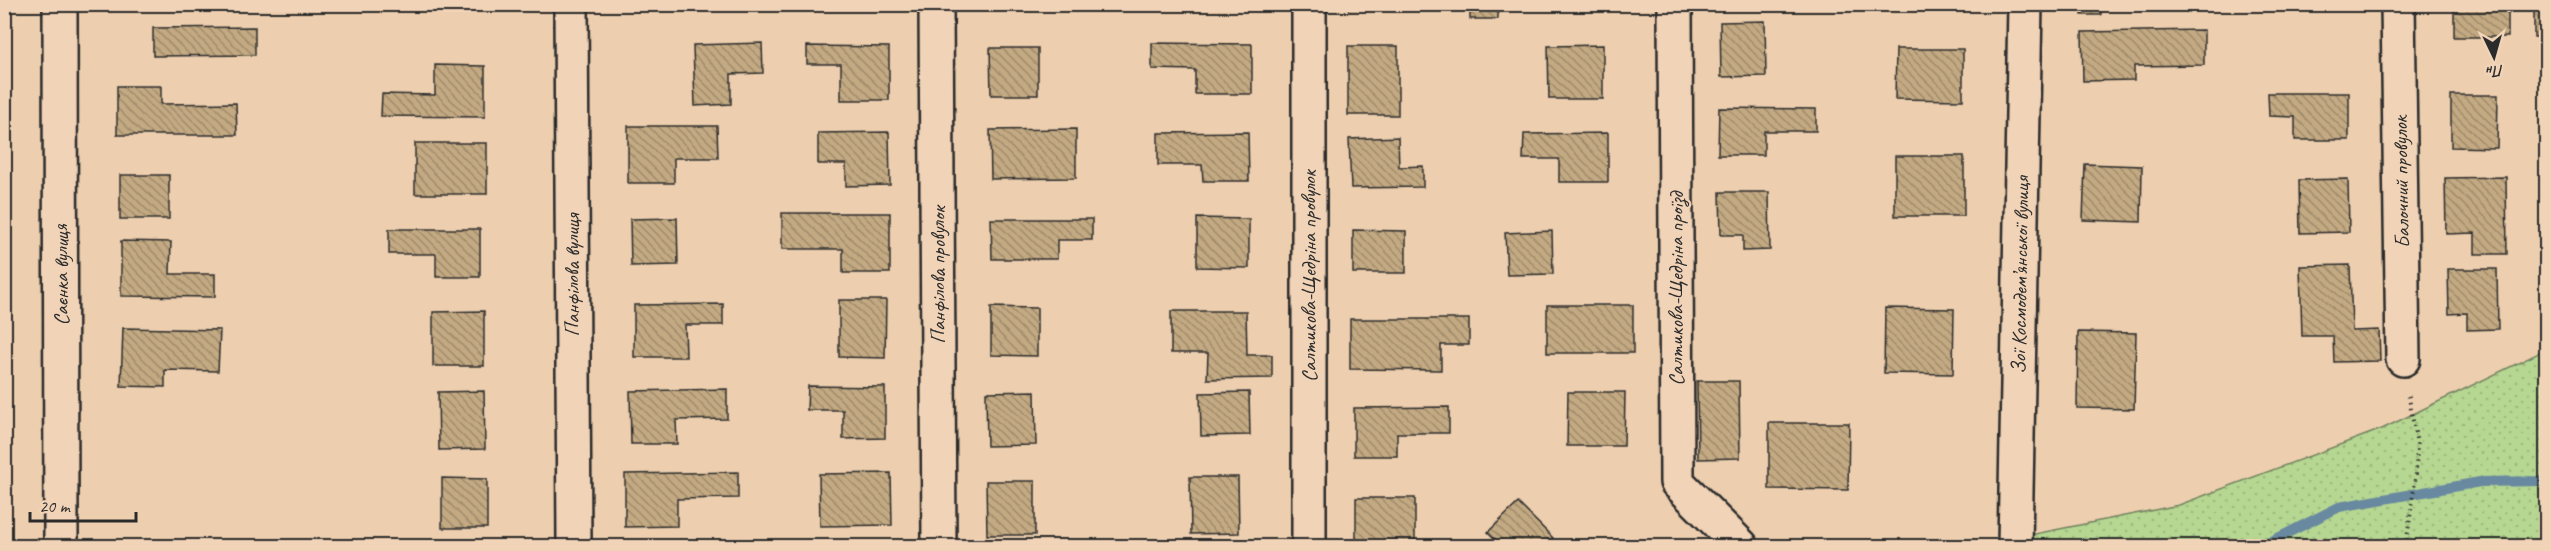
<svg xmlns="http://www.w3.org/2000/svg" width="2551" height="551" font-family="Caveat,sans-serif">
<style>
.grass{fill:url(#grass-dots);stroke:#70815e;stroke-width:1.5}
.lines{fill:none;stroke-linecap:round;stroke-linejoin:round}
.stream{stroke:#6889a0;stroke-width:10}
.building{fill:url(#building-back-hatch);stroke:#2b2b2b;stroke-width:1.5}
.street-casing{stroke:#2b2b2b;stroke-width:38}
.path{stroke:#2b2b2b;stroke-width:4;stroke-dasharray:1.5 4.5;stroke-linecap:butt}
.street{stroke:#f1d3b7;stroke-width:33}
.labels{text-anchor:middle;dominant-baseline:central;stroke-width:4.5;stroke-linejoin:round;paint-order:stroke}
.street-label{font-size:21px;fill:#2b2b2b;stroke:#f1d3b7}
</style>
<defs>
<pattern id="grass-dots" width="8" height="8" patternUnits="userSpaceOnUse" patternTransform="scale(1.5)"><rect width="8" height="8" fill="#b6d791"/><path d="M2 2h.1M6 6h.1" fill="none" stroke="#9db97d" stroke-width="1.8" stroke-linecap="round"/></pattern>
<pattern id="building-back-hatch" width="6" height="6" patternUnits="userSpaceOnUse" patternTransform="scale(1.5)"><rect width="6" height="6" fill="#c4aa83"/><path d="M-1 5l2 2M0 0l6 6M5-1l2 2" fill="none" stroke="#9f8b6b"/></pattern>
</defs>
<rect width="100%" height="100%" fill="#edcfaf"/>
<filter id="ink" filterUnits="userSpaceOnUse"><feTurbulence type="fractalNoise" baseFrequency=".0167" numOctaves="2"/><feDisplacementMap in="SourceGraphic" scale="12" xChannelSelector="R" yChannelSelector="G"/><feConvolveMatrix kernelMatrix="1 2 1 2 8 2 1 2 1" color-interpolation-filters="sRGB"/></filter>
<g filter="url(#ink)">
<polygon class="grass" points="2546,344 2546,546 1976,546 2179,505 2382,429 2537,354"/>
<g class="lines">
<polyline class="stream" points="2262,546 2339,507 2480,482 2546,481"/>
</g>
<g class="building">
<polygon points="1348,4 1405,4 1405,8 1348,9"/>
<rect x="1470" y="4" width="28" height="15"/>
<rect x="2082" y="4" width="19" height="11"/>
<rect x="2454" y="4" width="54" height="33"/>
<rect x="2534" y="4" width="12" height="33"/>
<polygon points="1765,21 1766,76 1721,77 1720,22"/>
<polygon points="255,27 255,55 153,56 153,28"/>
<polygon points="2204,30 2204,65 2134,66 2134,80 2083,81 2082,32"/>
<polygon points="762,43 763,73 731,74 731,104 695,106 693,45"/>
<polygon points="1152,43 1252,44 1252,94 1195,94 1195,70 1152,69"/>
<polygon points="1603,45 1603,99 1549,99 1548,46"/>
<polygon points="807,46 889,47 889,100 841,100 841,64 807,64"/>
<rect x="1348" y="46" width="50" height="69"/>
<polygon points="990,48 1038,48 1038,95 991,95"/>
<polygon points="1896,49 1963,49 1963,100 1895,99"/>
<polygon points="435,65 485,66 485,117 381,116 382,94 435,95"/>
<polygon points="117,86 161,86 161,104 236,103 237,135 117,135"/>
<polygon points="2268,93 2349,93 2349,140 2295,140 2295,117 2269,116"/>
<polygon points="2451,95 2498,95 2497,148 2451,147"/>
<polygon points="1719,108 1816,109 1816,131 1764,131 1764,155 1718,155"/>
<polygon points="628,126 717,126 718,158 674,158 674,183 628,183"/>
<polygon points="1076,129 1076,178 991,179 990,130"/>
<polygon points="889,132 890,185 846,186 846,164 818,164 818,133"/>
<polygon points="1248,132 1249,181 1203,181 1202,165 1158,165 1158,133"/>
<polygon points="1608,133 1608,182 1559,182 1559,159 1523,159 1524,134"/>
<polygon points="1398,137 1399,167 1423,166 1423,187 1351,188 1349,139"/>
<rect x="415" y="143" width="72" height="51"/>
<rect x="1895" y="156" width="69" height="60"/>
<polygon points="2085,164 2142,166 2141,222 2083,220"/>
<rect x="120" y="175" width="49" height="44"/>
<polygon points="2506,177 2507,254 2475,254 2475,233 2446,234 2445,178"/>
<polygon points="2348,179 2349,232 2300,233 2299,180"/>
<polygon points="1720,192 1769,192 1770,250 1743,251 1743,235 1721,235"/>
<polygon points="782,213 890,213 890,273 843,273 843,249 782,249"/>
<polygon points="677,218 678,265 631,266 630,219"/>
<polygon points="1197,218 1249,219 1249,268 1197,267"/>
<polygon points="991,219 1092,219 1092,240 1057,240 1057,259 992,259"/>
<polygon points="389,229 480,229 480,277 436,277 436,254 389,254"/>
<polygon points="1353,230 1406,231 1406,273 1353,273"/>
<polygon points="1552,231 1553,274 1507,275 1505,233"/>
<polygon points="121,241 171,242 170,274 215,274 215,297 121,296"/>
<polygon points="2350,265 2352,331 2379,330 2380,361 2334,362 2333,336 2302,336 2300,266"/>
<polygon points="2448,269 2497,269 2498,329 2467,330 2467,313 2449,314"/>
<polygon points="839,300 886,300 885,358 839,357"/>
<polygon points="723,304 723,325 685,325 686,357 634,357 634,305"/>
<rect x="1547" y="305" width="86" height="48"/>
<polygon points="991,307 1037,308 1037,356 991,355"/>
<polygon points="1885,308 1954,309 1953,374 1884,373"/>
<polygon points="484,311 484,366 433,366 433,312"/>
<polygon points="1171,311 1246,311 1247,355 1272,355 1272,378 1207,379 1208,353 1171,353"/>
<polygon points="1350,319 1469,319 1469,345 1441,345 1441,370 1350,369"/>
<polygon points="123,328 220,330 218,371 165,370 165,387 121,386"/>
<polygon points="2078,332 2136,333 2134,409 2077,408"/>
<polygon points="1697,381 1739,381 1740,458 1698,459"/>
<polygon points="808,386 885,387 885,438 843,439 843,410 807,410"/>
<polygon points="727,389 727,419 676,420 677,444 631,444 630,391"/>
<polygon points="484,391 485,449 439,450 438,392"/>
<polygon points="1035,391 1036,445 987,446 986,392"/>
<polygon points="1249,392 1250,435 1201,436 1200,393"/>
<polygon points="1568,392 1625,392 1624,446 1567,446"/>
<polygon points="1449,407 1449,433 1397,433 1397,456 1354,456 1354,408"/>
<polygon points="1769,423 1849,423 1848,490 1769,489"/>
<polygon points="738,472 738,498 677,499 677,526 625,527 625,474"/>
<polygon points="891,473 892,525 820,526 819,474"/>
<polygon points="1190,477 1238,477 1239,533 1191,534"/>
<polygon points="442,478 487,479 487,528 442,528"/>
<polygon points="986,481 1035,481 1035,535 987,535"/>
<rect x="4" y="491" width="4" height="47"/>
<rect x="1356" y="498" width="59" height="48"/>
<polygon points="1518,503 1553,538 1544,546 1502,546 1488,532"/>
</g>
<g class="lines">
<defs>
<g id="street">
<polyline points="60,4 61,546"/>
<polyline points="571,4 574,546"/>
<polyline points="936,4 939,546"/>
<polyline points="1309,4 1309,546"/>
<polyline points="1675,4 1677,482 1741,546"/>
<polyline points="2398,4 2403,359"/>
<polyline points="2015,546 2025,4"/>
</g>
</defs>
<use href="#street" class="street-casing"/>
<polyline class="path" points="2406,546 2416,474 2417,444 2408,392"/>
<use href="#street" class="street"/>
</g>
</g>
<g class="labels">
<g class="street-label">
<text transform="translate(2401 182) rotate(-91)">Балочний провулок</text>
<text transform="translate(61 275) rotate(-90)">Саєнка вулиця</text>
<text transform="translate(572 275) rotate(-90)">Панфілова вулиця</text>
<text transform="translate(938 275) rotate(-90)">Панфілова провулок</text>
<text transform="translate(2020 275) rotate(-89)">Зої Космодем’янської вулиця</text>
<text transform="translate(1309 276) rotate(-90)">Салтикова-Щедріна провулок</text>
<text transform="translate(1676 289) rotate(-90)">Салтикова-Щедріна проїзд</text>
</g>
</g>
<rect width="2551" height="551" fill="none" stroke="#f1d3b7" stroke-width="24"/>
<rect x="12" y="12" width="2527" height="527" fill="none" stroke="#2b2b2b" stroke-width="2" filter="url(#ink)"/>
<g transform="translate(2494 57) rotate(175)" stroke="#f1d3b7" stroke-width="4.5" paint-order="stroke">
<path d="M0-4.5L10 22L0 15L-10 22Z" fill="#2b2b2b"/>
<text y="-9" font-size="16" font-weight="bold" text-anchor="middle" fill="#2b2b2b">Пн</text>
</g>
<path d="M30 512v9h106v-9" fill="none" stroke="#2b2b2b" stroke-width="3"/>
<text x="39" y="512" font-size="18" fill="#2b2b2b" stroke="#f1d3b7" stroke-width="4.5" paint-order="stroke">20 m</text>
</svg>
